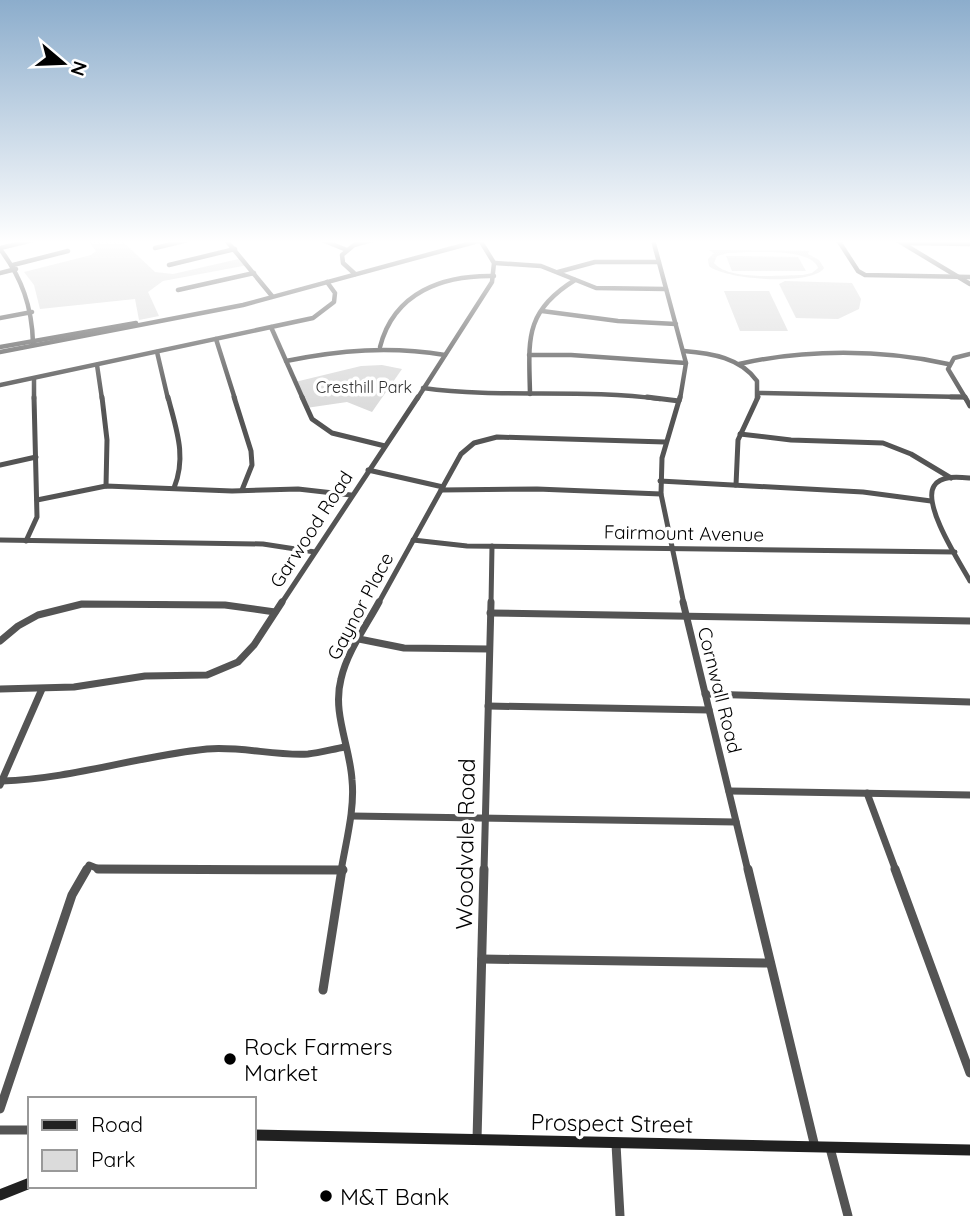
<svg xmlns="http://www.w3.org/2000/svg" width="970" height="1216" font-family="Quicksand,sans-serif">
<style>
.green{fill:#dbdbdb;fill-rule:evenodd}
.lines{fill:none;stroke-linecap:round;stroke-linejoin:round}
.minor-far3{stroke:#545454;stroke-width:4.5}
.minor-far2{stroke:#545454;stroke-width:5}
.minor-far1{stroke:#545454;stroke-width:7}
.minor{stroke:#545454;stroke-width:9}
.tertiary{stroke:#545454;stroke-width:4.5}
.secondary{stroke:#212121;stroke-width:11}
.poi-dot{fill:#000;stroke:#fff;stroke-width:2.5}
.labels{text-anchor:middle;dominant-baseline:central;stroke-width:7;stroke-linejoin:round;paint-order:stroke}
.far-park-label{font-size:16px;fill:#323232;stroke:#fff}
.street-label{font-size:19px;fill:#000;stroke:#fff}
.near-street-label{font-size:23px;fill:#000;stroke:#fff}
.near-poi-label{font-size:23px;fill:#000;stroke:#fff;text-anchor:start}
</style>
<rect width="100%" height="100%" fill="#fff"/>
<g class="green">
<polygon points="87,240 121,240 155,272 173,274 243,258 248,265 163,281 148,292 159,316 139,320 135,299 40,309 34,285 24,272 91,255 96,251"/>
<path d="M709,250L809,251L808,254L819,260L824,268C813,286 725,280 709,266L708,259L714,253ZM728,253C747,252 812,247 818,268L812,273L803,275C780,275 729,281 714,263L717,256Z"/>
<polygon points="726,256 798,257 806,271 732,271"/>
<polygon points="785,281 852,283 861,299 859,309 838,319 796,318 779,284"/>
<polygon points="724,291 769,291 788,331 740,331"/>
<polygon points="382,365 402,369 372,412 347,402 306,408 295,382 361,366"/>
</g>
<g class="lines">
<g class="minor-far3">
<polyline points="226,240 272,296"/>
<polyline points="322,240 347,250"/>
<polyline points="653,240 686,363 680,399"/>
<polyline points="838,240 858,271 865,275 970,277"/>
<polyline points="903,243 970,244"/>
<polyline points="0,248 33,240"/>
<polyline points="155,248 188,240"/>
<path d="M0,249C22,278 32,307 33,343"/>
<polyline points="495,263 541,266 596,288 666,289"/>
<polyline points="13,265 68,251"/>
<polyline points="169,265 235,249"/>
<polyline points="558,272 595,262 659,262"/>
<polyline points="0,273 16,269"/>
<polyline points="355,274 343,263 342,255 354,245 372,240"/>
<polyline points="178,290 254,273"/>
<polyline points="542,311 618,321 676,324"/>
<polyline points="0,318 32,312"/>
<polyline points="271,327 303,399"/>
<polyline points="216,339 235,399"/>
<polyline points="0,347 136,323"/>
<path d="M380,347C394,292 443,275 494,276"/>
<path d="M684,351C711,353 741,358 757,381V399"/>
<polyline points="0,352 243,305 482,240"/>
<polyline points="157,352 168,399"/>
<polyline points="529,355 571,355 686,363"/>
<path d="M286,361C340,350 390,346 445,355"/>
<path d="M739,364C805,349 882,349 948,364"/>
<polyline points="97,365 102,399"/>
<polyline points="34,379 34,399"/>
<polyline points="0,385 313,318 334,302 335,293 327,282"/>
<path d="M423,388C502,399 582,388 660,399"/>
<polyline points="759,393 964,397"/>
<path d="M530,394C529,341 523,312 575,280"/>
<polyline points="417,399 492,282 494,263 480,240"/>
<polyline points="966,399 948,369 954,358 970,354"/>
</g>
<g class="minor-far2">
<polyline points="102,397 107,440 106,486"/>
<path d="M168,397C176,429 187,456 174,488"/>
<polyline points="234,397 251,451 252,465 242,490"/>
<polyline points="302,397 312,419 332,433 385,446"/>
<polyline points="647,397 679,401"/>
<polyline points="680,397 662,458 661,494 684,604"/>
<polyline points="951,397 964,397"/>
<polyline points="965,397 970,406"/>
<polyline points="740,434 791,440 883,443 911,454 951,478"/>
<polyline points="0,465 36,457"/>
<polyline points="368,470 443,487"/>
<path d="M970,478C959,477 941,475 934,486C922,505 960,563 970,581"/>
<polyline points="660,481 863,492 931,501"/>
<polyline points="736,485 738,440 758,397"/>
<polyline points="441,490 537,489 661,494"/>
<polyline points="37,500 106,486 232,491 298,489 351,495"/>
<polyline points="0,540 263,544 315,552"/>
<polyline points="413,540 467,546 955,552"/>
<polyline points="26,541 37,517 34,397"/>
<polyline points="86,604 167,604"/>
<polyline points="281,604 418,397"/>
<polyline points="378,604 461,454 474,443 497,437 665,442"/>
<polyline points="491,604 492,546"/>
</g>
<g class="minor-far1">
<polyline points="683,602 748,871"/>
<polyline points="490,613 970,621"/>
<polyline points="359,639 404,648 489,649"/>
<polyline points="0,641 18,626 38,615 82,604 225,605 275,612"/>
<polyline points="0,689 74,687 145,676 207,675 238,662 254,645 282,602"/>
<polyline points="705,694 970,702"/>
<polyline points="488,706 709,710"/>
<path d="M2,781C71,779 138,756 207,749C241,746 275,756 308,754C320,753 333,749 345,747"/>
<polyline points="0,785 42,689"/>
<polyline points="729,791 970,795"/>
<polyline points="867,793 896,871"/>
<polyline points="352,816 736,822"/>
<polyline points="86,871 89,865 99,869 343,870"/>
<path d="M341,871C346,841 355,809 352,780C350,746 332,713 341,679C347,652 366,626 379,602"/>
<polyline points="484,871 491,602"/>
</g>
<g class="minor">
<polyline points="98,869 343,870"/>
<polyline points="748,869 815,1147"/>
<polyline points="895,869 970,1073"/>
<polyline points="482,959 770,963"/>
<polyline points="323,990 342,869"/>
<polyline points="0,1109 72,895 87,869"/>
<polyline points="0,1130 30,1130"/>
<polyline points="477,1140 484,869"/>
<polyline points="616,1144 620,1216"/>
<polyline points="830,1148 848,1216"/>
</g>
<polyline class="tertiary" points="897,240 970,284"/>
<g class="secondary">
<polyline points="254,1135 970,1150"/>
<polyline points="0,1195 30,1183"/>
</g>
</g>
<linearGradient id="sky" x2="0" y2="1"><stop stop-color="#8cadcc"/><stop offset="0.59" stop-color="#fff"/><stop offset="1" stop-color="#fff" stop-opacity="0"/></linearGradient>
<rect width="970" height="410" fill="url(#sky)"/>
<g class="poi-dot">
<circle cx="230" cy="1059" r="7"/>
<circle cx="326" cy="1196" r="7"/>
</g>
<g class="labels">
<g class="far-park-label">
<text x="364" y="387">Cresthill Park</text>
</g>
<g class="street-label">
<text transform="translate(311 529) rotate(-57)">Garwood Road</text>
<text transform="translate(684 533) rotate(1)">Fairmount Avenue</text>
<text transform="translate(360 606) rotate(-62)">Gaynor Place</text>
<text transform="translate(720 690) rotate(76)">Cornwall Road</text>
</g>
<g class="near-street-label">
<text transform="translate(465 844) rotate(-89)">Woodvale Road</text>
<text transform="translate(612 1123) rotate(1)">Prospect Street</text>
</g>
<g class="near-poi-label">
<text x="244" y="1046">Rock Farmers<tspan x="244" dy="26">Market</tspan></text>
<text x="340" y="1196">M&amp;T Bank</text>
</g>
</g>
<rect x="28" y="1097" width="228" height="91" fill="#ffffff" stroke="#999999" stroke-width="2"/>
<rect x="42" y="1120" width="35" height="10" fill="#212121" stroke="#999999" stroke-width="2"/>
<text x="91" y="1132" font-size="21" fill="#000000">Road</text>
<rect x="42" y="1150" width="35" height="21" fill="#dbdbdb" stroke="#999999" stroke-width="2"/>
<text x="91" y="1167" font-size="21" fill="#000000">Park</text>
<g transform="translate(63 63) rotate(109)" stroke="#ffffff" stroke-width="5" paint-order="stroke">
<path d="M0-5L12 26L0 18L-12 26Z" fill="#000000"/>
<text y="-10" font-size="19" font-weight="bold" text-anchor="middle" fill="#000000">N</text>
</g>
</svg>
